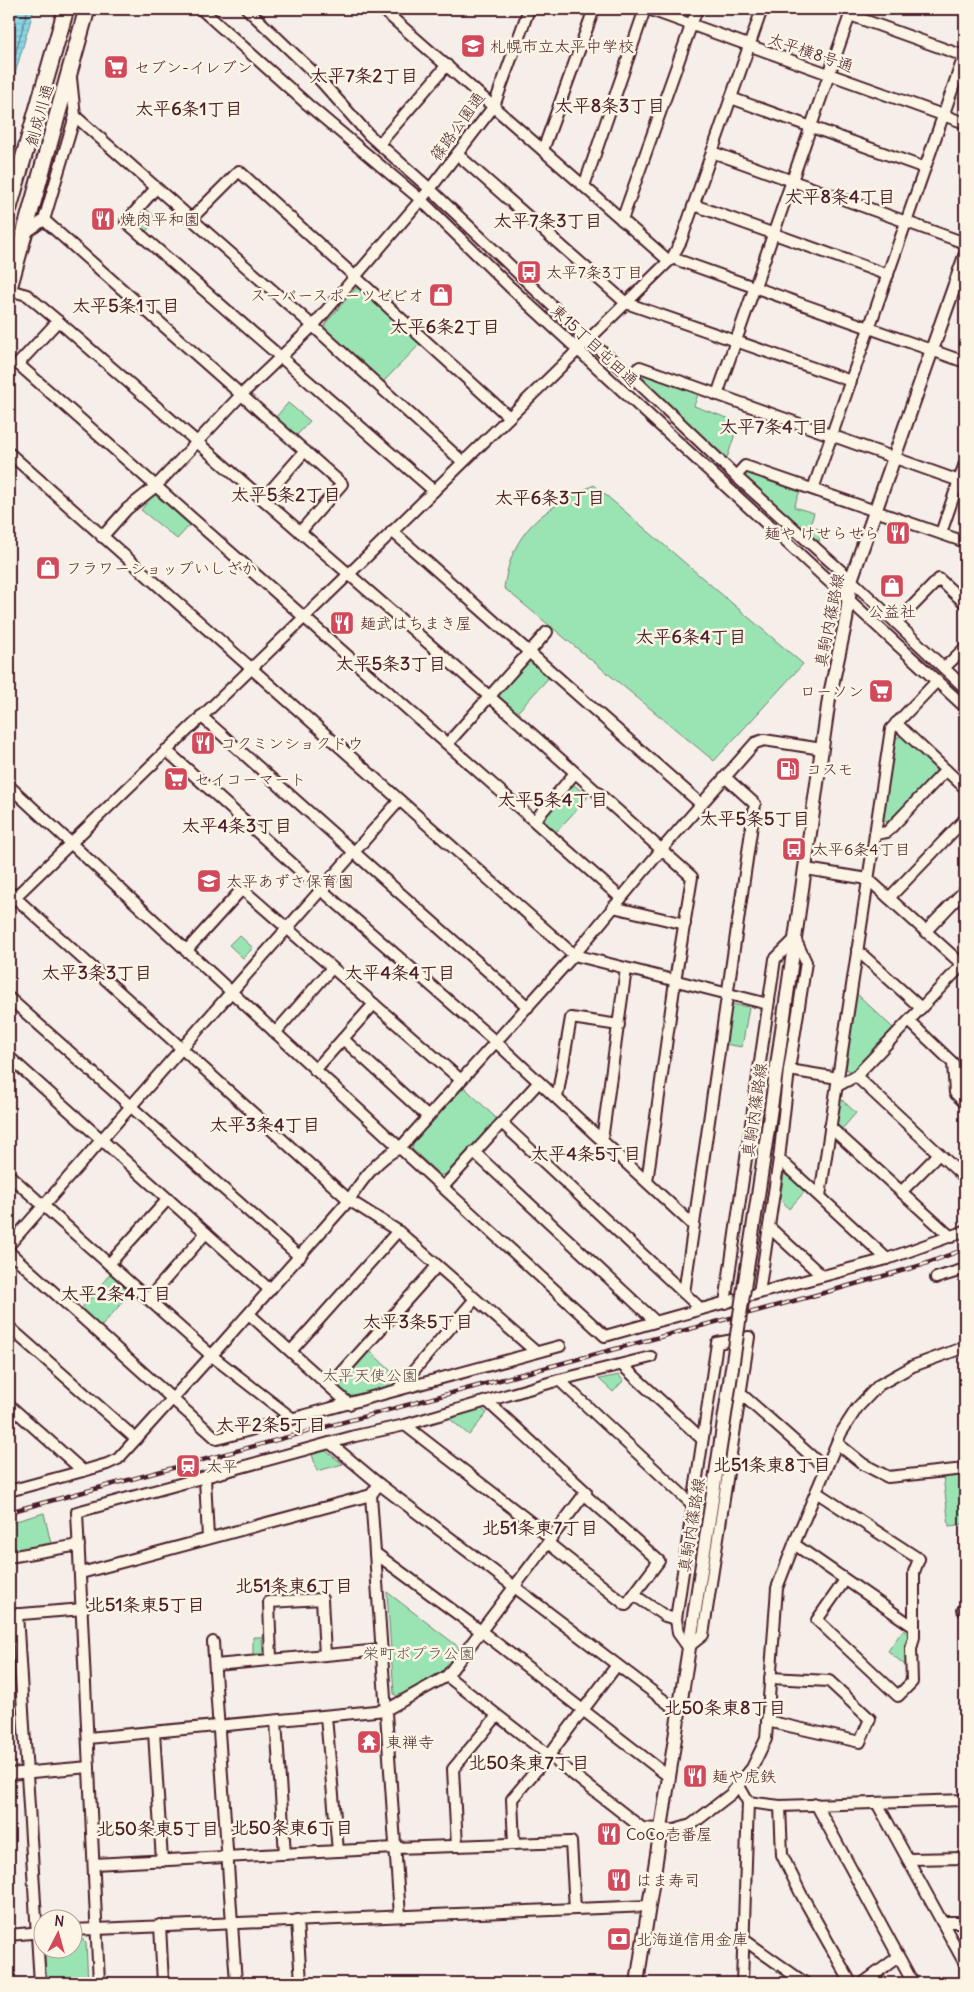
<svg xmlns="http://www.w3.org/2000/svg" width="974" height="1992" font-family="Delius,'Klee One',sans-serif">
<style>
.green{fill:#9ae4b3;stroke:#72826f}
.water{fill:url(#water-rules);stroke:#6f8d9b}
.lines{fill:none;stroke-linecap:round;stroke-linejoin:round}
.shore{stroke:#636975;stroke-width:1}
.minor-casing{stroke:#4a1f2b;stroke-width:14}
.major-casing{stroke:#4a1f2b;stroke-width:16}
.highway-casing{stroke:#4a1f2b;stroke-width:19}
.minor{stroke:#fcf5e5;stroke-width:10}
.major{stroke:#fcf5e5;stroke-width:12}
.highway{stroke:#fcf5e5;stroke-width:15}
.rail-casing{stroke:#4a1f2b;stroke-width:4.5}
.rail{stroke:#fcf5e5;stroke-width:2.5;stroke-dasharray:8;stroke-linecap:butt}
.major-bridge-casing{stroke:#4a1f2b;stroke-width:16;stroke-linecap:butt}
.major-bridge{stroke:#fcf5e5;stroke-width:12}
.labels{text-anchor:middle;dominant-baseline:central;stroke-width:5;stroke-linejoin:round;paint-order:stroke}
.poi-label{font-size:16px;fill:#4a1f2b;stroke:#fcf5e5;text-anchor:start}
.street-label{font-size:16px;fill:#4a1f2b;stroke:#fcf5e5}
.park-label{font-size:16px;fill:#5e504d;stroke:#fcf5e5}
.neighbourhood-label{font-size:18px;font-weight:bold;fill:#4a1f2b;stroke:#fcf5e5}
</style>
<defs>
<pattern id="water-rules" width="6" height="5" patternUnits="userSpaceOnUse" patternTransform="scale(1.25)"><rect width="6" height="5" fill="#88d7e5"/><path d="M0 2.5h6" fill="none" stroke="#77b8c5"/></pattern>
</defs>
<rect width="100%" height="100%" fill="#f5eee9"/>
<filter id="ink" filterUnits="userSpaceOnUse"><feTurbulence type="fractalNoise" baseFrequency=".02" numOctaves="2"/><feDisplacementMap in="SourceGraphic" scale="10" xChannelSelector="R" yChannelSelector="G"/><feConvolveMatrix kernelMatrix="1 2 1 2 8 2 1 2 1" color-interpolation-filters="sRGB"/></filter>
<g filter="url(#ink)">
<g class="green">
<polygon points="143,206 157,218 144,234 130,222"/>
<polygon points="356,288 360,288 421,343 383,382 325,329 325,324"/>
<polygon points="641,374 698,394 694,406 730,419 727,428 736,431 727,458 639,378"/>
<polygon points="288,403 310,421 297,435 275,418"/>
<polygon points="746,472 800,491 794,507 814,513 810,526 822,530 819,542 744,476"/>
<path d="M594,485L803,664L714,761L504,588C512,529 544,509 594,485Z"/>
<polygon points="154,494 190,525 177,539 141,510"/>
<polygon points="529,652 553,673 513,717 489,697"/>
<polygon points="901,736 936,768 936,772 888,822 883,820 895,738"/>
<polygon points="572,783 588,797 556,832 541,818"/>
<polygon points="239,935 253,948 243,958 229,945"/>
<polygon points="856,993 893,1028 852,1072 846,1069"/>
<polygon points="730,1004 749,1007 742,1047 724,1044"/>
<polygon points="464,1087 497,1119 445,1175 440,1175 412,1149 413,1143"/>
<polygon points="841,1099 856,1113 842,1129 837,1125"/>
<polygon points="784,1174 806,1190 789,1209 780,1198"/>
<polygon points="110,1274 131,1292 100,1328 80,1310"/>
<polygon points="369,1350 398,1378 392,1386 349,1396 339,1387 340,1384"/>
<polygon points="619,1375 623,1381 613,1392 599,1379"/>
<polygon points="480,1407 487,1413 469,1435 445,1415"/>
<polygon points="326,1451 343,1464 317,1471 312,1454"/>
<polygon points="964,1474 965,1475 965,1524 949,1526 943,1476"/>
<polygon points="44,1513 51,1544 9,1551 9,1523"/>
<polygon points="387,1592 460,1648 443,1671 398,1697 394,1694"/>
<polygon points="903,1630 912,1637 907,1650 906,1666 888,1651"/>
<polygon points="253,1637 262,1637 263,1654 253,1654"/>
<polygon points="73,1938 81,1938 86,1943 88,1983 46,1983 44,1950 72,1950"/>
</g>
<polygon class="water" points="9,9 34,9 9,94"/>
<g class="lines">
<polyline class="shore" points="9,76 28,9"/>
<defs>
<g id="minor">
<polyline points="201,9 307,104 420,199 510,287 965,707"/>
<polyline points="247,9 311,70 369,135 430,189 588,340 630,375 740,480 851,580 965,688"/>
<polyline points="382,9 669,261"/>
<polyline points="648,9 965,123"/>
<polyline points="850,15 964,56"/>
<polyline points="731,98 925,168"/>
<polyline points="75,116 313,326 463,462"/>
<polyline points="379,144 447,65"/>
<polyline points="543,150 594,9"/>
<polyline points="712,152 965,243"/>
<polyline points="457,154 626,303 851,381"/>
<polyline points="584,186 645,9"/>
<polyline points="156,188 126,222 434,491"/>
<polyline points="694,205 888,275"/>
<polyline points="191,219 239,171 509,417"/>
<polyline points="44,220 342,484 300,532"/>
<polyline points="622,220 697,9"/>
<polyline points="24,234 44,220 75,116 71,78"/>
<polyline points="672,258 965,362"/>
<polyline points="9,290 27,295 58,321 513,717 692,877 675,981 647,1182"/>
<polyline points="58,321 18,364 621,898"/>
<polyline points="630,375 640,367 965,483"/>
<polyline points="717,395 852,9"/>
<polyline points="9,453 574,955 768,1004"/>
<polyline points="736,476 745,466 965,542"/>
<polyline points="813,489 965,53"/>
<polyline points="263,499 305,451"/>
<polyline points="392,531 701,804"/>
<polyline points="941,533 965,463"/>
<polyline points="102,537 127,509 156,486 241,395 313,326 430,189 494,106 529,9"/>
<polyline points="896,623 939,579 965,603"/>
<polyline points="944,668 965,648"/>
<polyline points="201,716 528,1007"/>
<polyline points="896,723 965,788"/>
<polyline points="448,743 547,632"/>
<polyline points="166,750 317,886 497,1043 693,1225"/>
<polyline points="9,786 400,1148 574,955 662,849 755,743 764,740 822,749"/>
<polyline points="535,820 575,773"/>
<polyline points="875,834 887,832 946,770"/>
<polyline points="806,869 868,879 965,967"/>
<polyline points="9,892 349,1200 398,1231 536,1352"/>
<polyline points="889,898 965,819"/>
<polyline points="9,903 349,574 672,258 681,241 762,9"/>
<polyline points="613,907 685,924"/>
<polyline points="926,931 965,890"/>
<polyline points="857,950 921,1008"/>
<polyline points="186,951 242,889 461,1080"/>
<polyline points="9,998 300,1257"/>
<polyline points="909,1021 953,1063 955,1093 965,1103"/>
<polyline points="275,1033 332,968"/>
<polyline points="343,1039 427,1116"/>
<polyline points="9,1057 270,1290"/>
<polyline points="315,1070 374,1004"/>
<polyline points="789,1070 838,1078"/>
<polyline points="856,1076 965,1178"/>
<polyline points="837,1086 856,1076 965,962"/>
<polyline points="557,1098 571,1018 619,1025"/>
<polyline points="502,1123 701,1309"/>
<polyline points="830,1127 951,1237"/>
<polyline points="602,1140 626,969"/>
<polyline points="474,1152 655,1321"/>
<polyline points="779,1159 887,1259"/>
<polyline points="9,1175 212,1356 293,1419"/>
<polyline points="443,1187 539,1082"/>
<polyline points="901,1192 939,1154"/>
<polyline points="820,1196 891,729 937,681"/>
<polyline points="769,1227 821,1275"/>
<polyline points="9,1245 399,801"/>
<polyline points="9,1252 217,1439 560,1346"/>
<polyline points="109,1264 168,1199"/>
<polyline points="936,1278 965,1269"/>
<polyline points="684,1293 755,804 725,777"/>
<polyline points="759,1293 887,1259 965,1231"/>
<polyline points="148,1299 206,1233"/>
<polyline points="249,1314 349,1404"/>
<polyline points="9,1327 136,1439"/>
<polygon points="749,1337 703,1635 688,1647 678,1633 676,1619 717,1343"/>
<polyline points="291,1351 398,1231"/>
<polyline points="622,1365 702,1439"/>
<polyline points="559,1380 693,1505"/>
<polyline points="330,1386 437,1266"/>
<polyline points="398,1389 475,1299"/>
<polyline points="740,1393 826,1469"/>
<path d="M9,1405L83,1471L107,1464L118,1459L220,1346L349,1200C362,1180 378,1158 400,1148L605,1336L759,1293L779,1159L789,1070L806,962L795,939L775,959L725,1303"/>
<polyline points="405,1425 551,1538"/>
<polyline points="330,1443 379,1484 678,1711"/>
<polyline points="837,1443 863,1464 888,1477 965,1469"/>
<polyline points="205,1478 208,1538"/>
<polyline points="379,1484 371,1495 400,1916"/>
<polyline points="9,1491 83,1471"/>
<polyline points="816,1492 919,1559 914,1572 914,1637 911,1649 912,1682 898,1696 817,1620 845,1580"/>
<polyline points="548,1543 626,1605 659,1561 584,1494"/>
<polyline points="794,1544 914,1627"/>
<polyline points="375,1553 486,1635 668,1776"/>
<polyline points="9,1557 79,1545"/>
<polyline points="81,1573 371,1495"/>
<polyline points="634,1595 665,1616 676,1619"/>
<polyline points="963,1610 965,1609"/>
<polyline points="17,1614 40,1983"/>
<polyline points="9,1615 83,1609"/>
<polyline points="213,1642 236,1983"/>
<polyline points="271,1660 269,1602 322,1599 325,1655"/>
<polyline points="215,1665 381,1650"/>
<polyline points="447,1676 642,1828 675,1830 691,1825 731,1794 752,1768 766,1739 777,1588 794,1544 841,1433 857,1408 879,1385 913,1366 965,1347"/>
<polyline points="326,1717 338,1851"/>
<polyline points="276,1721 285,1854"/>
<polyline points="767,1721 860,1742 870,1719 829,1681 770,1678"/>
<polyline points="154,1732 162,1861"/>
<polyline points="88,1738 386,1710 447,1676 586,1492 488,1402"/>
<polyline points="9,1774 89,1767"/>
<polyline points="739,1786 748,1802 780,1806 965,1800"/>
<polyline points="877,1803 965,1964"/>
<polyline points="816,1804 913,1983"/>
<polyline points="780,1806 782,1855 801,1894 851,1983"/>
<polyline points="514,1844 512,1799 549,1755 617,1665"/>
<polyline points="457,1846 453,1769 497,1716"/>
<polyline points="908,1859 965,1858"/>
<polyline points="94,1864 395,1848 571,1842 575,1909"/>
<polyline points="297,1920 301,1983"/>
<polyline points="942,1922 965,1922"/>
<polyline points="160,1925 163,1983"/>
<polyline points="72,1930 649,1906"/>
<polyline points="9,1935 42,1932"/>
<polyline points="743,1939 805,1983"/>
<polyline points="99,1983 77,1512 355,1436 405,1425 559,1380 651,1357"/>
<polyline points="742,1983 748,1802"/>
<polyline points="863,1983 898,1957"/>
</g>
<g id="major">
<polyline points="768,1129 829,699 846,620 851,580 965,256"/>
<polyline points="637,1983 718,1461"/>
</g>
<g id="highway">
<polyline points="9,208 66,9"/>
<polyline points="9,288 87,9"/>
</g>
</defs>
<use href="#minor" class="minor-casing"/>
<use href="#major" class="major-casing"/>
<use href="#highway" class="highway-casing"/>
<use href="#minor" class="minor"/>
<use href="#major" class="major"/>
<use href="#highway" class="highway"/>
<defs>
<polyline id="rail" points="9,1512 827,1292 922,1265 965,1249"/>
</defs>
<use href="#rail" class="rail-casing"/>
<use href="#rail" class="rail"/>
<defs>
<polyline id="major-bridge" points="718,1461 768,1129"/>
</defs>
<use href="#major-bridge" class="major-bridge-casing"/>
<use href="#major-bridge" class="major-bridge"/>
</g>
</g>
<defs>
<symbol id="school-square" viewBox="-11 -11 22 22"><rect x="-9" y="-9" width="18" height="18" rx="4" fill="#d1495b" stroke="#fcf5e5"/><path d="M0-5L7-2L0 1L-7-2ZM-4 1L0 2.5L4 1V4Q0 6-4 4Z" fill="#fff"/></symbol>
<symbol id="supermarket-square" viewBox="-11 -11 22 22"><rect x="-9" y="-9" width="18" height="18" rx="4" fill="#d1495b" stroke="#fcf5e5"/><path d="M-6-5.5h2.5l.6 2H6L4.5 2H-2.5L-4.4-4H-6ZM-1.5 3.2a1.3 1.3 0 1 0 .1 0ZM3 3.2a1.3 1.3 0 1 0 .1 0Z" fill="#fff"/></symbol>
<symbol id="restaurant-square" viewBox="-11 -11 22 22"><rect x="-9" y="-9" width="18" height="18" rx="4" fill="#d1495b" stroke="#fcf5e5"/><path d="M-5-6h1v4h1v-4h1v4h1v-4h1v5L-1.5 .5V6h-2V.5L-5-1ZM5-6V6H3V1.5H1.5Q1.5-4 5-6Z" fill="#fff"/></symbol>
<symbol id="bus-square" viewBox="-11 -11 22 22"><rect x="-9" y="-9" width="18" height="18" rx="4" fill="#d1495b" stroke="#fcf5e5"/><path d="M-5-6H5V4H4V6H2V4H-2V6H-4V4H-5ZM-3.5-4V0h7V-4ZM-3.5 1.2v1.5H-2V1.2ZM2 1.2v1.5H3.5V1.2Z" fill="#fff"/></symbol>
<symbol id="shop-square" viewBox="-11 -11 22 22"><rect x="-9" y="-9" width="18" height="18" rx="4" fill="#d1495b" stroke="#fcf5e5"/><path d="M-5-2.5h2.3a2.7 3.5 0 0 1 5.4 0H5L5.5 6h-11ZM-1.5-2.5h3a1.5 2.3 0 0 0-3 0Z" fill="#fff"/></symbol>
<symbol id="fuel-square" viewBox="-11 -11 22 22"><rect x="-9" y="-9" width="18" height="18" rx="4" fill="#d1495b" stroke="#fcf5e5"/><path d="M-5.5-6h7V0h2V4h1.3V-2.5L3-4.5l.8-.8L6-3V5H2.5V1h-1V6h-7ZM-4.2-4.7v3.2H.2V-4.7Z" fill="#fff"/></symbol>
<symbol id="station-square" viewBox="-11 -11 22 22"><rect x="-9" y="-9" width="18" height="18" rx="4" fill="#d1495b" stroke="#fcf5e5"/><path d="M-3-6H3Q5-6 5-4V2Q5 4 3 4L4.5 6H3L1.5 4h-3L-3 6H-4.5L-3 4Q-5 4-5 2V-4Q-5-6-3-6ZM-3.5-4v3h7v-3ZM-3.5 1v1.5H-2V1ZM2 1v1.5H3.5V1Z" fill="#fff"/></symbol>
<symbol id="temple-square" viewBox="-11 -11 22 22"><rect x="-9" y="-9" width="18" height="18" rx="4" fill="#d1495b" stroke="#fcf5e5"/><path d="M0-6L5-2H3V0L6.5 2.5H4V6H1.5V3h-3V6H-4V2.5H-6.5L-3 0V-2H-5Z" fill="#fff"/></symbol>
<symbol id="bank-square" viewBox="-11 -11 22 22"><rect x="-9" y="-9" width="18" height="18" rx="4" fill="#d1495b" stroke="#fcf5e5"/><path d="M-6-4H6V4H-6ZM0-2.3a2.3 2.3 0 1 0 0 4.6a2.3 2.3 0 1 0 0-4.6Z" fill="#fff"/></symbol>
</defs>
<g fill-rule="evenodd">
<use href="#school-square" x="459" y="32" width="28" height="28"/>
<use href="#supermarket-square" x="102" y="53" width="28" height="28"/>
<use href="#restaurant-square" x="89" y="205" width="28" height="28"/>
<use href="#bus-square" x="515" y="258" width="28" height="28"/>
<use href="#shop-square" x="427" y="281" width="28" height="28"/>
<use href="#restaurant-square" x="884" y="519" width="28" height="28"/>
<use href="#shop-square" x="34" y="554" width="28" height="28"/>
<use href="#shop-square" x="878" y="572" width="28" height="28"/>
<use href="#restaurant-square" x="328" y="609" width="28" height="28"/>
<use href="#supermarket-square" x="867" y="677" width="28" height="28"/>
<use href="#restaurant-square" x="189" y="729" width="28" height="28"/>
<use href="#fuel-square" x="774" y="755" width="28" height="28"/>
<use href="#supermarket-square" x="162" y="765" width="28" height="28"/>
<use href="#bus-square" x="780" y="835" width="28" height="28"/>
<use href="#school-square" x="195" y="867" width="28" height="28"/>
<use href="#station-square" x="174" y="1452" width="28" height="28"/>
<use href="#temple-square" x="355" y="1728" width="28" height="28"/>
<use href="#restaurant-square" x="681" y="1762" width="28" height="28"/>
<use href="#restaurant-square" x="595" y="1820" width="28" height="28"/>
<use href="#restaurant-square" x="605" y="1866" width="28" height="28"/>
<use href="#bank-square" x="605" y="1925" width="28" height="28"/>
</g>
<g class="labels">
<g class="poi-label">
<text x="490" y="46">札幌市立太平中学校</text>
<text x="134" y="67">セブン-イレブン</text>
<text x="120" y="219">焼肉平和園</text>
<text x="546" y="272">太平7条3丁目</text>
<text x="424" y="295" text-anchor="end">スーパースポーツゼビオ</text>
<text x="880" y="533" text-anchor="end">麺や けせらせら</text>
<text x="66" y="568">フラワーショップいしざか</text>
<text x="892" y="611" text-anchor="middle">公益社</text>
<text x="360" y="623">麺武はちまき屋</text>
<text x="864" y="691" text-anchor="end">ローソン</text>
<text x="220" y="743">コクミンショクドウ</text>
<text x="806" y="769">コスモ</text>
<text x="194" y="779">セイコーマート</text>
<text x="812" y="849">太平6条4丁目</text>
<text x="226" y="881">太平あずさ保育園</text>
<text x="206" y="1466">太平</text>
<text x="386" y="1742">東禅寺</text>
<text x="712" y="1776">麺や虎鉄</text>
<text x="626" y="1834">CoCo壱番屋</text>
<text x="636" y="1880">はま寿司</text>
<text x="636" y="1939">北海道信用金庫</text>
</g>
<g class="street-label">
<text transform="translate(811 52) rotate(19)">太平横8号通</text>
<text transform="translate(39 115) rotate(-74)">創成川通</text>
<text transform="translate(457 126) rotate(-54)">篠路公園通</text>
<text transform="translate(595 345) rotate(43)">東15丁目屯田通</text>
<text transform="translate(829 620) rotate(-79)">真駒内篠路線</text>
<text transform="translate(754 1110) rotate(-82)">真駒内篠路線</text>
<text transform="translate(691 1525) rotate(-81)">真駒内篠路線</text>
</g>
<g class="park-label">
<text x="370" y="1375">太平天使公園</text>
<text x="419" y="1653">栄町ポプラ公園</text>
</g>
<g class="neighbourhood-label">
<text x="364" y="75">太平7条2丁目</text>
<text x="610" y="105">太平8条3丁目</text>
<text x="189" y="108">太平6条1丁目</text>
<text x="840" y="196">太平8条4丁目</text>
<text x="548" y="220">太平7条3丁目</text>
<text x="126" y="305">太平5条1丁目</text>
<text x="445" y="326">太平6条2丁目</text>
<text x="774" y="426">太平7条4丁目</text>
<text x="286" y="494">太平5条2丁目</text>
<text x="550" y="497">太平6条3丁目</text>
<text x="691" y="636">太平6条4丁目</text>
<text x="391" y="663">太平5条3丁目</text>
<text x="553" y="799">太平5条4丁目</text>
<text x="755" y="818">太平5条5丁目</text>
<text x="237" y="825">太平4条3丁目</text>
<text x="97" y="972">太平3条3丁目</text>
<text x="400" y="972">太平4条4丁目</text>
<text x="265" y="1124">太平3条4丁目</text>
<text x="586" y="1153">太平4条5丁目</text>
<text x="116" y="1293">太平2条4丁目</text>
<text x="418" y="1321">太平3条5丁目</text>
<text x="271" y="1424">太平2条5丁目</text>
<text x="772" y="1464">北51条東8丁目</text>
<text x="540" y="1527">北51条東7丁目</text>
<text x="294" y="1585">北51条東6丁目</text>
<text x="146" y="1604">北51条東5丁目</text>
<text x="725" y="1707">北50条東8丁目</text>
<text x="529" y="1762">北50条東7丁目</text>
<text x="292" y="1827">北50条東6丁目</text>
<text x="158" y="1828">北50条東5丁目</text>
</g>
</g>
<rect width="974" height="1992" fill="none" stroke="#fcf5e5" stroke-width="30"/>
<rect x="15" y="15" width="944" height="1962" fill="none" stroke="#4a1f2b" stroke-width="2" filter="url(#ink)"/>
<g transform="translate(58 1934) rotate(6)"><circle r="24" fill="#fcf5e5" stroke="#b59f9b"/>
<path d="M0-4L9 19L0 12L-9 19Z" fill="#d1495b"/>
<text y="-8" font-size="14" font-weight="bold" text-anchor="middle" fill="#4a1f2b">N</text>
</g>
</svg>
